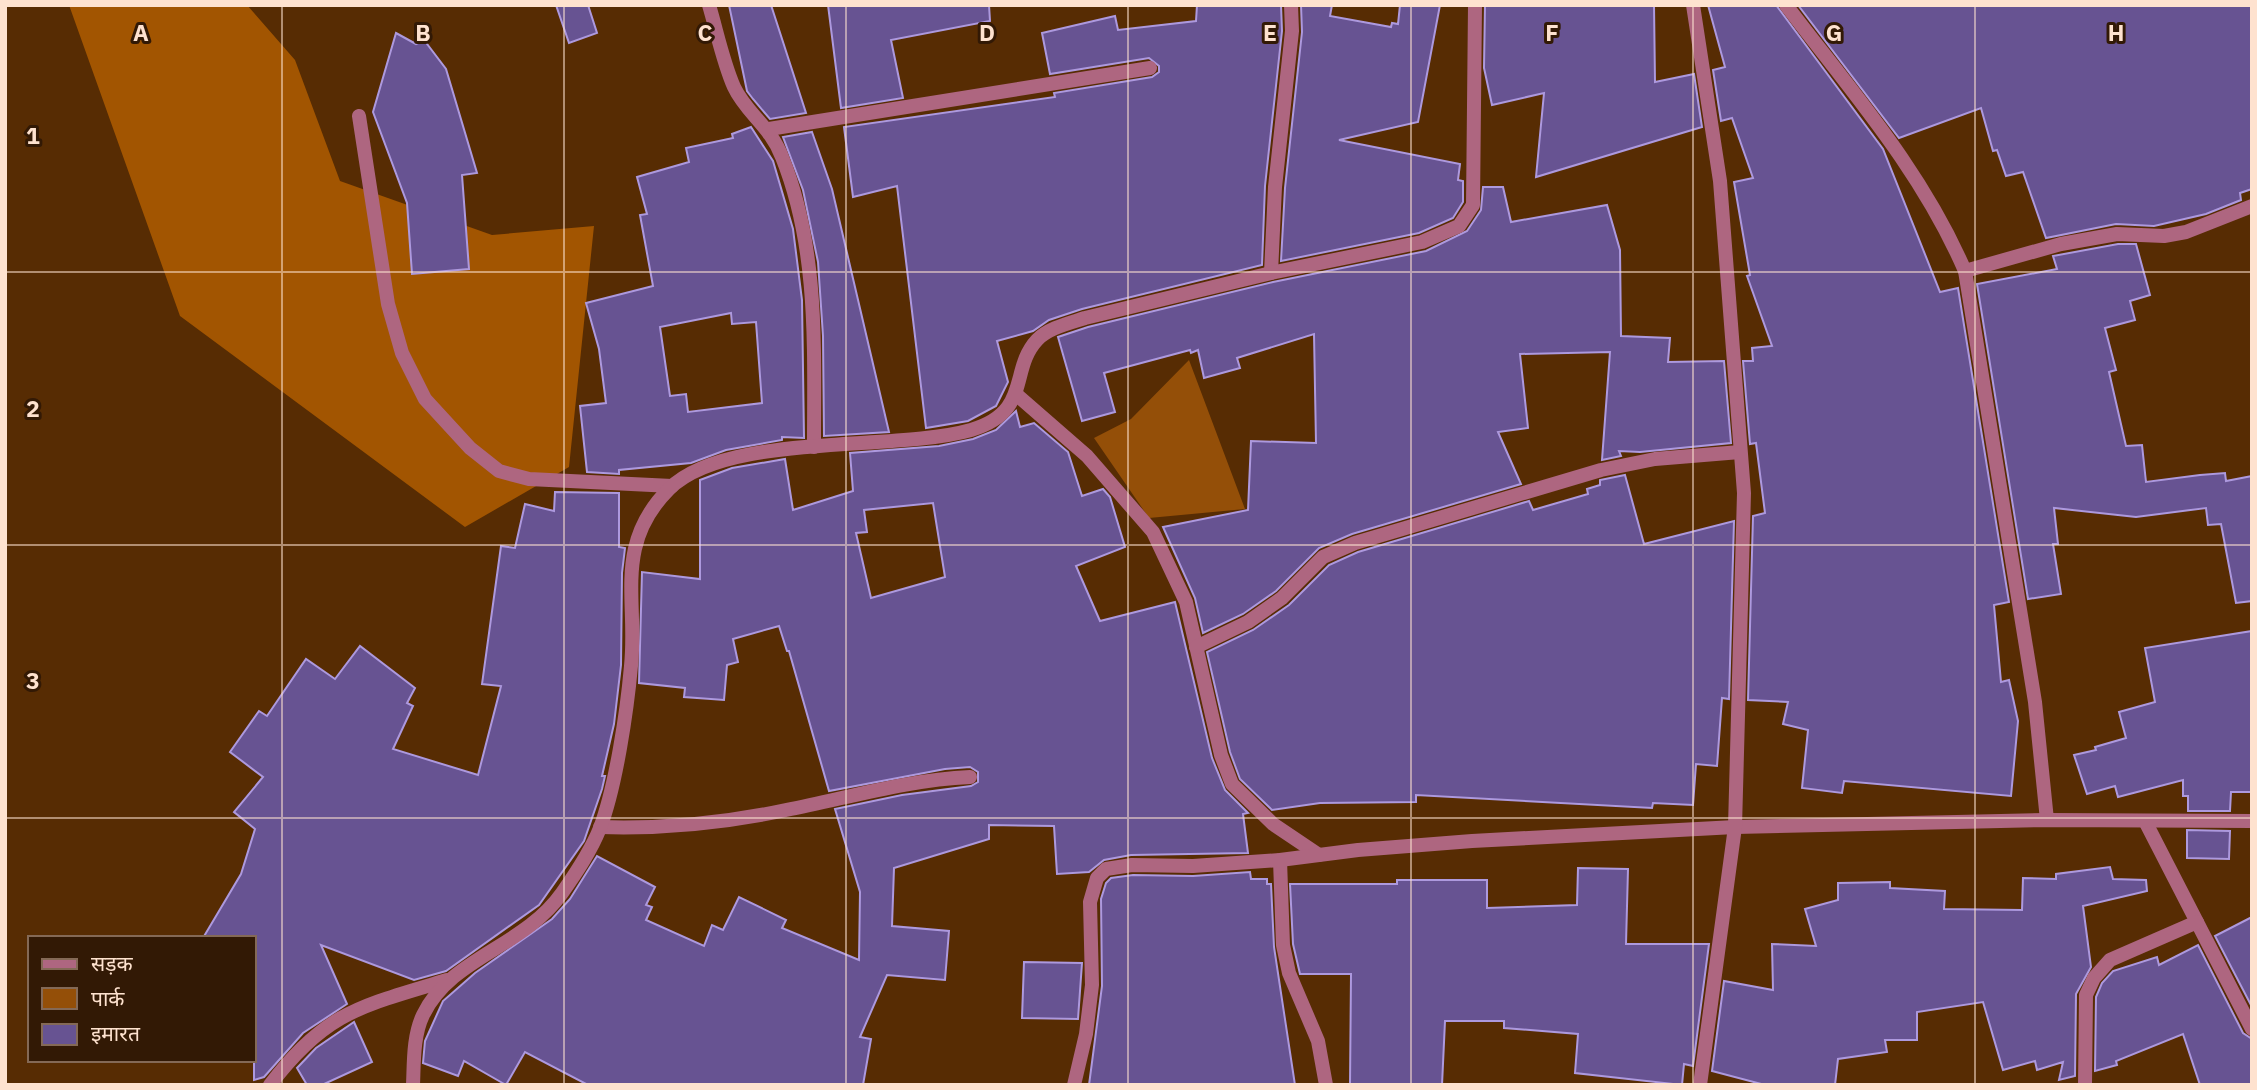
<svg xmlns="http://www.w3.org/2000/svg" width="2257" height="1090" font-family="'IBM Plex Sans','Noto Sans Devanagari',sans-serif">
<style>
.green{fill:#944f08}
.forest{fill:#a25501}
.building{fill:#675392;stroke:#ad99de;stroke-width:2;fill-rule:evenodd}
.lines{fill:none;stroke-linecap:round;stroke-linejoin:round}
.minor{stroke:#ae6680;stroke-width:14}
.tertiary{stroke:#ae6680;stroke-width:14}
.grid{fill:none;stroke:#fee2cf;stroke-width:2;stroke-opacity:0.55}
.grid-label{font-size:23px;text-anchor:middle;font-weight:bold;fill:#fee2cf;stroke:#321905;stroke-width:6;stroke-linejoin:round;paint-order:stroke}
</style>
<rect width="100%" height="100%" fill="#572c03"/>
<polygon class="green" points="1189,360 1245,509 1149,518 1094,438 1131,419"/>
<polygon class="forest" points="69,5 247,5 295,60 340,181 492,235 594,226 569,467 465,527 180,316"/>
<g class="building">
<polygon points="556,5 588,5 597,33 569,43"/>
<polygon points="729,5 771,5 806,113 770,119 753,99 747,91"/>
<polygon points="828,5 989,5 990,21 891,40 903,98 841,108"/>
<polygon points="1197,5 1281,5 1282,31 1265,186 1262,265 1082,309 1049,320 1033,331 997,341 1008,382 996,406 968,421 926,428 897,186 853,197 844,127 1055,97 1054,93 1152,77 1159,72 1159,66 1149,58 1050,74 1042,33 1115,16 1118,30 1196,21"/>
<polygon points="1301,5 1332,5 1330,16 1391,27 1392,23 1398,24 1400,5 1440,5 1418,122 1339,140 1460,164 1458,180 1463,181 1463,202 1453,218 1419,233 1281,261 1285,188 1302,32"/>
<polygon points="1485,5 1654,5 1655,82 1694,74 1702,127 1536,177 1544,93 1492,105 1484,68"/>
<polygon points="1708,5 1776,5 1883,149 1940,292 1958,288 2009,602 1994,605 2001,682 2009,680 2018,721 2011,796 1844,781 1842,793 1802,788 1808,730 1783,724 1788,702 1748,700 1753,516 1765,513 1756,443 1750,444 1743,361 1753,361 1752,348 1772,346 1747,276 1750,275 1734,182 1753,178 1732,118 1721,121 1713,70 1725,67"/>
<polygon points="1798,5 2252,5 2252,189 2240,193 2241,200 2206,214 2154,226 2116,224 2046,238 2023,172 2006,176 1997,150 1993,151 1981,108 1899,138"/>
<polygon points="396,33 416,44 424,40 446,69 477,173 462,175 469,269 412,274 407,203 373,112"/>
<path d="M751,127L773,161L793,229L802,300L804,438L782,437V440L726,450L691,463L619,470V474L587,472L580,406L606,403L599,349L586,303L653,286L640,215L647,214L637,177L689,162L686,148L733,138L732,134ZM731,313L732,324L756,322L762,403L688,412L686,394L670,396L660,327Z"/>
<polygon points="812,132 832,189 889,432 824,436 823,336 818,262 803,190 783,137"/>
<polygon points="1483,187 1503,187 1511,222 1607,205 1620,250 1621,336 1670,338 1668,362 1724,361 1731,443 1640,452 1619,451 1621,456 1602,460 1610,352 1520,354 1528,428 1498,432 1521,484 1352,534 1319,548 1276,591 1243,614 1203,633 1195,598 1163,527 1248,510 1251,441 1316,443 1314,334 1237,358 1240,368 1204,378 1198,350 1191,353 1190,350 1104,373 1115,412 1082,421 1058,337 1088,327 1273,282 1426,251 1467,231 1481,210"/>
<polygon points="2118,244 2136,244 2150,295 2130,301 2135,320 2105,328 2116,370 2109,372 2126,446 2142,445 2146,482 2200,475 2225,473 2226,481 2252,476 2252,601 2236,603 2221,524 2208,525 2206,508 2136,517 2054,508 2058,544 2053,544 2061,594 2028,599 1977,284 2057,269 2053,256"/>
<path d="M1016,411L1020,427L1034,423L1068,452L1082,496L1103,489L1110,497L1125,547L1076,566L1100,621L1175,602L1212,758L1225,790L1248,813L1243,814L1248,853L1131,855L1104,860L1089,872L1057,874L1054,826L989,825V839L894,868L892,926L949,931L945,980L887,975L860,1037L871,1039L863,1085H588L525,1052L506,1085L464,1061L458,1076L423,1063L425,1041L443,1001L475,973L552,919L570,899L597,856L655,887L646,905L652,907L646,920L704,946L712,925L723,930L739,897L786,920L782,928L859,960L860,892L835,809L902,795L971,786L978,782V772L970,767L945,769L829,791L789,651H787L779,626L733,639L738,662L727,665L724,700L684,697L685,688L639,683L642,572L700,579V480L732,468L785,459L793,510L853,491L850,453L939,446L973,439L996,430ZM933,503L945,577L871,598L856,533L867,532L864,510Z"/>
<polygon points="1625,475 1644,544 1734,521 1729,699 1722,698 1717,766 1696,764 1693,805 1653,803 1652,808 1416,795 1416,802 1320,803 1272,810 1240,779 1230,752 1207,652 1253,630 1289,605 1329,565 1358,552 1529,501 1533,510 1588,494 1587,489 1600,485 1600,480"/>
<polygon points="555,492 619,493 619,547 625,548 622,573 621,665 614,724 602,776 605,776 602,789 584,841 539,905 446,971 414,980 321,945 347,1004 303,1033 264,1077 254,1080 254,938 203,938 241,874 255,829 234,812 263,777 230,752 259,711 267,716 306,659 335,679 360,646 415,688 407,703 413,706 393,749 478,775 501,686 482,684 501,546 515,548 525,504 554,511"/>
<polygon points="2252,631 2252,792 2231,792 2230,811 2188,811 2188,796 2183,796 2183,780 2118,797 2115,786 2087,794 2074,755 2096,750 2095,747 2126,738 2119,712 2155,702 2145,648"/>
<polygon points="2187,830 2230,831 2229,859 2187,858"/>
<polygon points="2110,867 2113,879 2146,880 2147,891 2083,906 2091,967 2076,994 2075,1076 2059,1080 2063,1062 2037,1070 2035,1061 2003,1070 1983,1002 1917,1012 1917,1040 1885,1040 1887,1052 1838,1059 1835,1085 1765,1085 1712,1071 1724,981 1773,990 1772,944 1816,946 1805,909 1838,900 1838,883 1890,882 1890,888 1945,891 1944,909 2022,910 2023,878 2056,879 2056,874"/>
<polygon points="1578,868 1628,869 1626,944 1709,944 1693,1066 1684,1064 1682,1085 1575,1073 1578,1034 1504,1028 1504,1021 1445,1021 1442,1085 1350,1085 1351,974 1300,974 1293,944 1290,884 1397,884 1397,880 1487,880 1487,908 1577,905"/>
<polygon points="1250,872 1251,879 1267,879 1267,884 1271,884 1274,947 1295,1085 1089,1085 1102,986 1101,899 1106,883 1111,878 1133,875 1193,876"/>
<polygon points="2252,917 2252,1007 2215,936"/>
<polygon points="2198,945 2243,1033 2252,1039 2252,1085 2200,1085 2183,1034 2116,1061 2117,1065 2095,1071 2096,997 2102,983 2113,971 2157,957 2159,965"/>
<polygon points="1024,962 1082,963 1078,1019 1022,1018"/>
<polygon points="354,1022 372,1062 322,1085 307,1085 297,1068 316,1048"/>
</g>
<g class="lines">
<g class="minor">
<path d="M709,5C717,32 723,62 734,87C746,113 771,127 782,157C819,249 814,349 814,447"/>
<path d="M1786,5C1852,92 1922,171 1965,271L2035,702L2047,820"/>
<polyline points="359,116 388,304 402,353 425,399 470,448 499,471 529,479 672,486"/>
<polyline points="769,129 1150,68"/>
<polyline points="1965,271 2061,244 2117,234 2164,236 2186,232 2252,206"/>
<polyline points="1271,273 1275,187 1292,31 1291,5"/>
<polyline points="1017,395 1087,456 1153,532 1186,602 1221,755 1232,784 1273,824 1319,855"/>
<polyline points="1196,647 1248,622 1282,598 1323,557 1355,543 1601,470 1655,459 1740,452"/>
<polyline points="2145,821 2252,1029"/>
<path d="M600,827C663,829 725,823 786,810C848,798 906,780 970,777"/>
<polyline points="1280,860 1283,945 1289,973 1318,1041 1326,1085"/>
<path d="M270,1085C326,1011 362,1006 447,980"/>
<path d="M413,1085C414,1062 413,1036 423,1015C451,957 523,948 562,893C576,873 591,851 600,828C616,786 627,711 631,666C638,600 613,545 669,489C726,432 894,452 971,430C1032,412 1009,370 1037,340C1048,328 1070,323 1085,318L1271,273L1422,242L1459,226L1473,205L1475,5"/>
<polyline points="1074,1085 1086,1034 1092,985 1090,902 1097,878 1106,869 1132,865 1193,866 1280,860 1358,850 1472,841 1735,827 2047,820 2252,821"/>
<polyline points="2085,1085 2086,995 2094,978 2110,960 2197,922"/>
</g>
<polyline class="tertiary" points="1693,5 1720,181 1744,493 1735,827 1700,1085"/>
</g>
<path class="grid" d="M282,5V1085M564,5V1085M846,5V1085M1128,5V1085M1411,5V1085M1693,5V1085M1975,5V1085M5,272H2252M5,545H2252M5,818H2252"/>
<g class="grid-label">
<text x="141" y="41">A</text>
<text x="423" y="41">B</text>
<text x="705" y="41">C</text>
<text x="987" y="41">D</text>
<text x="1270" y="41">E</text>
<text x="1552" y="41">F</text>
<text x="1834" y="41">G</text>
<text x="2116" y="41">H</text>
<text x="33" y="144">1</text>
<text x="33" y="417">2</text>
<text x="33" y="689">3</text>
</g>
<rect width="2257" height="1090" fill="none" stroke="#fee2cf" stroke-width="14"/>
<rect x="28" y="936" width="228" height="126" fill="#321905" stroke="#846956" stroke-width="2"/>
<rect x="42" y="959" width="35" height="10" fill="#ae6680" stroke="#846956" stroke-width="2"/>
<text x="91" y="971" font-size="21" fill="#fee2cf">सड़क</text>
<rect x="42" y="988" width="35" height="21" fill="#944f08" stroke="#846956" stroke-width="2"/>
<text x="91" y="1006" font-size="21" fill="#fee2cf">पार्क</text>
<rect x="42" y="1024" width="35" height="21" fill="#675392" stroke="#846956" stroke-width="2"/>
<text x="91" y="1041" font-size="21" fill="#fee2cf">इमारत</text>
</svg>
